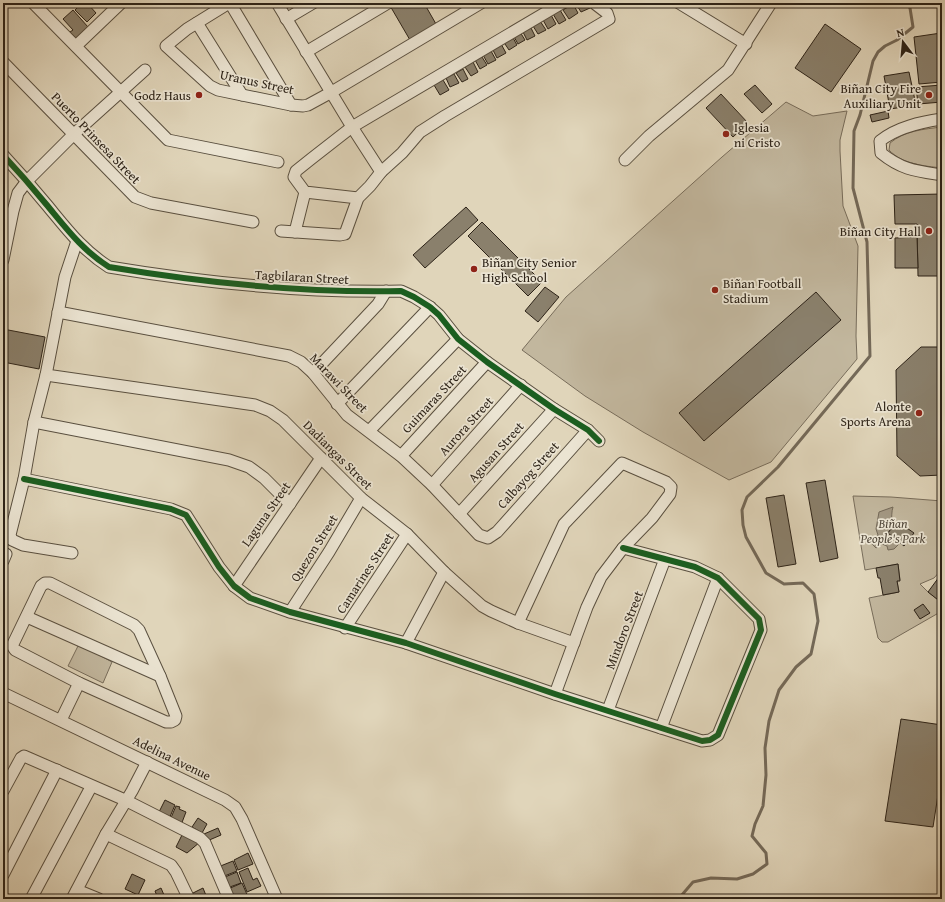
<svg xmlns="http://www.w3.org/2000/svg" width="945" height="902" font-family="'Gentium Book Plus',serif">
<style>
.green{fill:#c2b79e;stroke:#786d5b}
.water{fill:#a39883;stroke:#746958}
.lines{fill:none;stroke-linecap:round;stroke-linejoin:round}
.stream{stroke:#746958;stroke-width:3}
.building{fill:#8a806c;stroke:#2d2318}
.street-casing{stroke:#5a5040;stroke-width:13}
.street{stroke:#ebe4d2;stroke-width:11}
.cycleway-casing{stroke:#ebe4d2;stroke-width:8}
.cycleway{stroke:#1b5e20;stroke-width:6}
.poi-dot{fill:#8f2418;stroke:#ebe4d2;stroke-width:1.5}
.labels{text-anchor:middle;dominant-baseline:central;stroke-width:3.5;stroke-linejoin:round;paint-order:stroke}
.street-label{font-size:13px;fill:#2d2318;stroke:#ebe4d2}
.poi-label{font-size:13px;fill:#2d2318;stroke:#ebe4d2;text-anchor:end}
.park-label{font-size:13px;font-style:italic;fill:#52483a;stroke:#ebe4d2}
</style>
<rect width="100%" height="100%" fill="#e0d5ba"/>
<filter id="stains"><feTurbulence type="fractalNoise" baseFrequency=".005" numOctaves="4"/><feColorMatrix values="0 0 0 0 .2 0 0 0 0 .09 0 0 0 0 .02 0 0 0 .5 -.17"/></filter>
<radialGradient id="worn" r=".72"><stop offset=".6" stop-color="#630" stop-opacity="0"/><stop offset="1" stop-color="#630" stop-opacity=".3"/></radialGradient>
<g class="green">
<polygon points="786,102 813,116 847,111 840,140 840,151 843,206 858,246 856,336 857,359 771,462 729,480 643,432 585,396 522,350 566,297 722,157"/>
<path d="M942,127V168C924,166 902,164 889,150L890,143C904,131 924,129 942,127Z"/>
<polygon points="853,496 891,497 942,501 942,569 934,578 920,584 928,592 942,603 942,611 888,642 882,642 878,638 869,598 899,592 897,581 900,580 898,564 865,570"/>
<polygon points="79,644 112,662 103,683 68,666"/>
</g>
<path class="water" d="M893,507C890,517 894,525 888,533L898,541V545L894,549L888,550L887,546L882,544L876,548L870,542L878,535L876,529L879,512Z"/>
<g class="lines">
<polyline class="stream" points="681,899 681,896 693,882 711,878 737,879 753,874 767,864 766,853 752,836 755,824 763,806 766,775 765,748 769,721 779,690 796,667 811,654 818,621 814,594 803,583 784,584 766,573 746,537 743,525 742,510 747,497 778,467 870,356 867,242 853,188 854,131 860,115 873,61 878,52 885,46 897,40 913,27 910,8 906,3"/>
</g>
<g class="building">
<polygon points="3,3 12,3 3,11"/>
<polygon points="82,3 87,3 96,13 87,22 75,10"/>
<polygon points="391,3 424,3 436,24 410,40 389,4"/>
<polygon points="587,3 590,8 581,12 576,4"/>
<polygon points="573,4 578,13 569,19 563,10"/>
<polygon points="73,10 88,27 76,38 70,32 73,30 63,19"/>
<polygon points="560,10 566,20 559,24 553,14"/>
<polygon points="551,15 556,24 548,29 543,20"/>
<polygon points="540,21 546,30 538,34 533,26"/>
<polygon points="825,24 861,49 831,92 795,68"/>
<polygon points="530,26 535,36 527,40 522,30"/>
<polygon points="520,32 525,40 518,44 513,35"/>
<polygon points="941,33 942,47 942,82 919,84 914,37"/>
<polygon points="512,36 517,45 509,50 503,41"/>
<polygon points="500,42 506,53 497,58 492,48"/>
<polygon points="491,51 496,60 488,64 483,55"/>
<polygon points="482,57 487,65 480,69 475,60"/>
<polygon points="473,62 478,72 471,76 465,67"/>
<polygon points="463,69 468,79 462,82 456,73"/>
<polygon points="909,72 916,105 890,109 884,76"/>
<polygon points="454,74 459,83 450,87 446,78"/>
<polygon points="443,80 449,90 440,95 434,85"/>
<polygon points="755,85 772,104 762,113 744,94"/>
<polygon points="942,85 942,102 918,104 916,87"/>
<polygon points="721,94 748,123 733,137 706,108"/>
<polygon points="888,111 889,118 872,122 870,115"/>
<polygon points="942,194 942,276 918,276 917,224 895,224 894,195"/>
<polygon points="466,207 478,220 425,268 413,255"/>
<polygon points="482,222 542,282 528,296 468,236"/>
<polygon points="917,237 918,268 895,268 895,238"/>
<polygon points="545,287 559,297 538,322 525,311"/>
<polygon points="816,292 841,320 704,441 679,413"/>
<polygon points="3,329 45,337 39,369 3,362"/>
<polygon points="921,347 942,347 942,475 920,476 897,456 896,370"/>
<polygon points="825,480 838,558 820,562 806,483"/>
<polygon points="784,495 796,564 778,567 766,498"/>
<polygon points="897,521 914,533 904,546 888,533"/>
<polygon points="898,564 900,581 897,581 899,592 883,595 880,578 878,578 876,568"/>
<polygon points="942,573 942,603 928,592"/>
<polygon points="923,604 930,613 920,619 914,610"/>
<polygon points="901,719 942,725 942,769 933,827 885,821"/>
<polygon points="165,800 175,805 169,819 158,814"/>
<polygon points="176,806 180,807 179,809 186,812 181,825 170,820"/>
<polygon points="198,818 207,824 202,833 192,827"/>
<polygon points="218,828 221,835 207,841 204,834"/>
<polygon points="183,833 200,842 187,853 176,847"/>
<polygon points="248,853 253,864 238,870 234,860"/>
<polygon points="233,861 237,871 222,877 218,867"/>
<polygon points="248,868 253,880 257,878 261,886 247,892 239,872"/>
<polygon points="237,872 241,883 227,888 225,877"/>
<polygon points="132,874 145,880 138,895 125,889"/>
<polygon points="242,883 249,899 232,899 228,889"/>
<polygon points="161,888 164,895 157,896 155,891"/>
<polygon points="203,888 207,898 193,899 191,894"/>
</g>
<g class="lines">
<defs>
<g id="street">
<polyline points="33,3 168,140 278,162"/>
<polyline points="229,3 187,29 166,46 210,86 218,90 291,105 303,106 308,105 330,93 481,3"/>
<polyline points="230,3 291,105"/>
<polyline points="277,3 352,127 381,172"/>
<polyline points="679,3 746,44"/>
<polyline points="286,19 313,3"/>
<polyline points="197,23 242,95"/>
<polyline points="76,46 121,3"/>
<polyline points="306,52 388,3"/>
<polyline points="3,62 135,197 151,203 253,222"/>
<path d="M942,119C921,122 897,127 880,141L881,153C902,170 916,171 942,175"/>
<path d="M3,155C18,171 32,187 46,204C66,228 82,250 109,267C205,283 303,293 401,291L414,297L430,307L439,315L458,339L487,362L554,409L588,430L599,441"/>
<polyline points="625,160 649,136 728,70 771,3"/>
<polyline points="358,198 305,192 294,177 296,171 311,159 352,127 562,3"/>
<polyline points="281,231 340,235 345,234 358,198 370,186 381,172 402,153 420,132 445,116 609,19 607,13 594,3"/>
<polyline points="295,232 305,192"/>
<polyline points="3,260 13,211 18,193 27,181 74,134 145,70"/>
<polyline points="58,312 289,356 301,362 313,373 347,415 401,456 432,485 479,535 488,538 497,532 588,430"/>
<polyline points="313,373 378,304 386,291"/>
<polyline points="46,375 255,405 270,411 283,420 361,498 407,534 444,572 482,606 491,611 518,623 574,643"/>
<polyline points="337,404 430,307"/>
<polyline points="34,422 229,460 249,467 264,478 290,504"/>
<polyline points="369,431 458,339"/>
<polyline points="401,456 487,362"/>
<polyline points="24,479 171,509 186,515 219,567 234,586 250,598 290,612 406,643 555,694 702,741 710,740 718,735 761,630 759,619 718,578 695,567 623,548"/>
<polyline points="432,485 521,385"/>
<polyline points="459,514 554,409"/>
<polyline points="72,553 23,545 12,540 10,535 24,479 34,422 46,375 65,277 77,241"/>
<polyline points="3,561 6,554"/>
<polygon points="45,583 50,583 134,625 139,630 160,676 176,716 175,720 171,722 166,722 79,683 15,650 13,647 13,644 41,586"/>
<polyline points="234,586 321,458"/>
<polyline points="290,612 329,552 361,498"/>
<polyline points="27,617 160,676"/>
<polyline points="518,623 564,524 622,463 666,482 671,487 670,494 652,518 623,548 601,577 587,607 555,694"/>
<polyline points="345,628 407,534"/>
<polyline points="406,643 444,572"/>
<polyline points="3,693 225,800 235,807 242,819 277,899"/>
<polyline points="608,710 665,559"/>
<polyline points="61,720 79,683"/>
<polyline points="661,728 718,578"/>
<polyline points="3,791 21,758 24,756 125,800 200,838 205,843 229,899"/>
<polyline points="106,834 171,865 176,872 189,899"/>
<polyline points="3,875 57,770"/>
<polyline points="77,890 99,899"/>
<polyline points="3,898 5,899"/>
<polyline points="31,899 91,787"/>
<polyline points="72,899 106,834 132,791 147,762"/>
</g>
</defs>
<use href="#street" class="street-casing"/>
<use href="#street" class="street"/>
<defs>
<g id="cycleway">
<path d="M3,155C18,171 32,187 46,204C66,228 82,250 109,267C205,283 303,293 401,291L414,297L430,307L439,315L458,339L487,362L554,409L588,430L599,441"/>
<polyline points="24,479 171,509 186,515 219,567 234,586 250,598 290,612 406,643 555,694 702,741 710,740 718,735 761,630 759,619 718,578 695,567 623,548"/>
</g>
</defs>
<use href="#cycleway" class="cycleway-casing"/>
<use href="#cycleway" class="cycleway"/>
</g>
<g class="poi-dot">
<circle cx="199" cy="95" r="4"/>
<circle cx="929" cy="95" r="4"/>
<circle cx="726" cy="134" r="4"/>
<circle cx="929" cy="231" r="4"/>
<circle cx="474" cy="269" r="4"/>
<circle cx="715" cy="290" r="4"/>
<circle cx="919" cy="413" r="4"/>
</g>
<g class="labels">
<g class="street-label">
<text transform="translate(257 82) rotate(12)">Uranus Street</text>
<text transform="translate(96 138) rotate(46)">Puerto Prinsesa Street</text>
<text transform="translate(302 277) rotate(3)">Tagbilaran Street</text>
<text transform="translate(339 383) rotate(46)">Marawi Street</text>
<text transform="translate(434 399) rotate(-47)">Guimaras Street</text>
<text transform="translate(466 426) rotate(-48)">Aurora Street</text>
<text transform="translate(496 452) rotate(-48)">Agusan Street</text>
<text transform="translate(338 455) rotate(45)">Dadiangas Street</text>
<text transform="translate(528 475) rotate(-48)">Calbayog Street</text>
<text transform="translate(266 514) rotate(-55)">Laguna Street</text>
<text transform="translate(314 548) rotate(-58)">Quezon Street</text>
<text transform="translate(365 573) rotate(-57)">Camarines Street</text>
<text transform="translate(624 630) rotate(-69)">Mindoro Street</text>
<text transform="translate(172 758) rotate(26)">Adelina Avenue</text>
</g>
<g class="poi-label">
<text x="921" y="88">Biñan City Fire<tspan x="921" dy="15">Auxiliary Unit</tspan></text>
<text x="191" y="95">Godz Haus</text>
<text x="734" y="127" text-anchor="start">Iglesia<tspan x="734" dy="15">ni Cristo</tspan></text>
<text x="921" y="231">Biñan City Hall</text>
<text x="482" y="262" text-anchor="start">Biñan City Senior<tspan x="482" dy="15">High School</tspan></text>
<text x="723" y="283" text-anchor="start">Biñan Football<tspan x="723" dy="15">Stadium</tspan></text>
<text x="911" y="406">Alonte<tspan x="911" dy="15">Sports Arena</tspan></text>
</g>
<g class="park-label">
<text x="893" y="523">Biñan<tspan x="893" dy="15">People's Park</tspan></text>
</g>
</g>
<rect width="945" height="902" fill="none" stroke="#e0d5ba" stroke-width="16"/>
<rect x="4" y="4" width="937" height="894" fill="none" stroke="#2d2318" stroke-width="2"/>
<rect x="8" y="8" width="929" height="886" fill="none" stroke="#2d2318"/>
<g transform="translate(903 42) rotate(344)" stroke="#ebe4d2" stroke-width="3" paint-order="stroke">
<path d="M0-3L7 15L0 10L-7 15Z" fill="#2d2318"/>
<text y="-6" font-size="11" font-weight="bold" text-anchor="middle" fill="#2d2318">N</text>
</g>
<rect width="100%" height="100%" filter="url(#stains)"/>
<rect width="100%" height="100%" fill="url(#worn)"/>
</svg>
